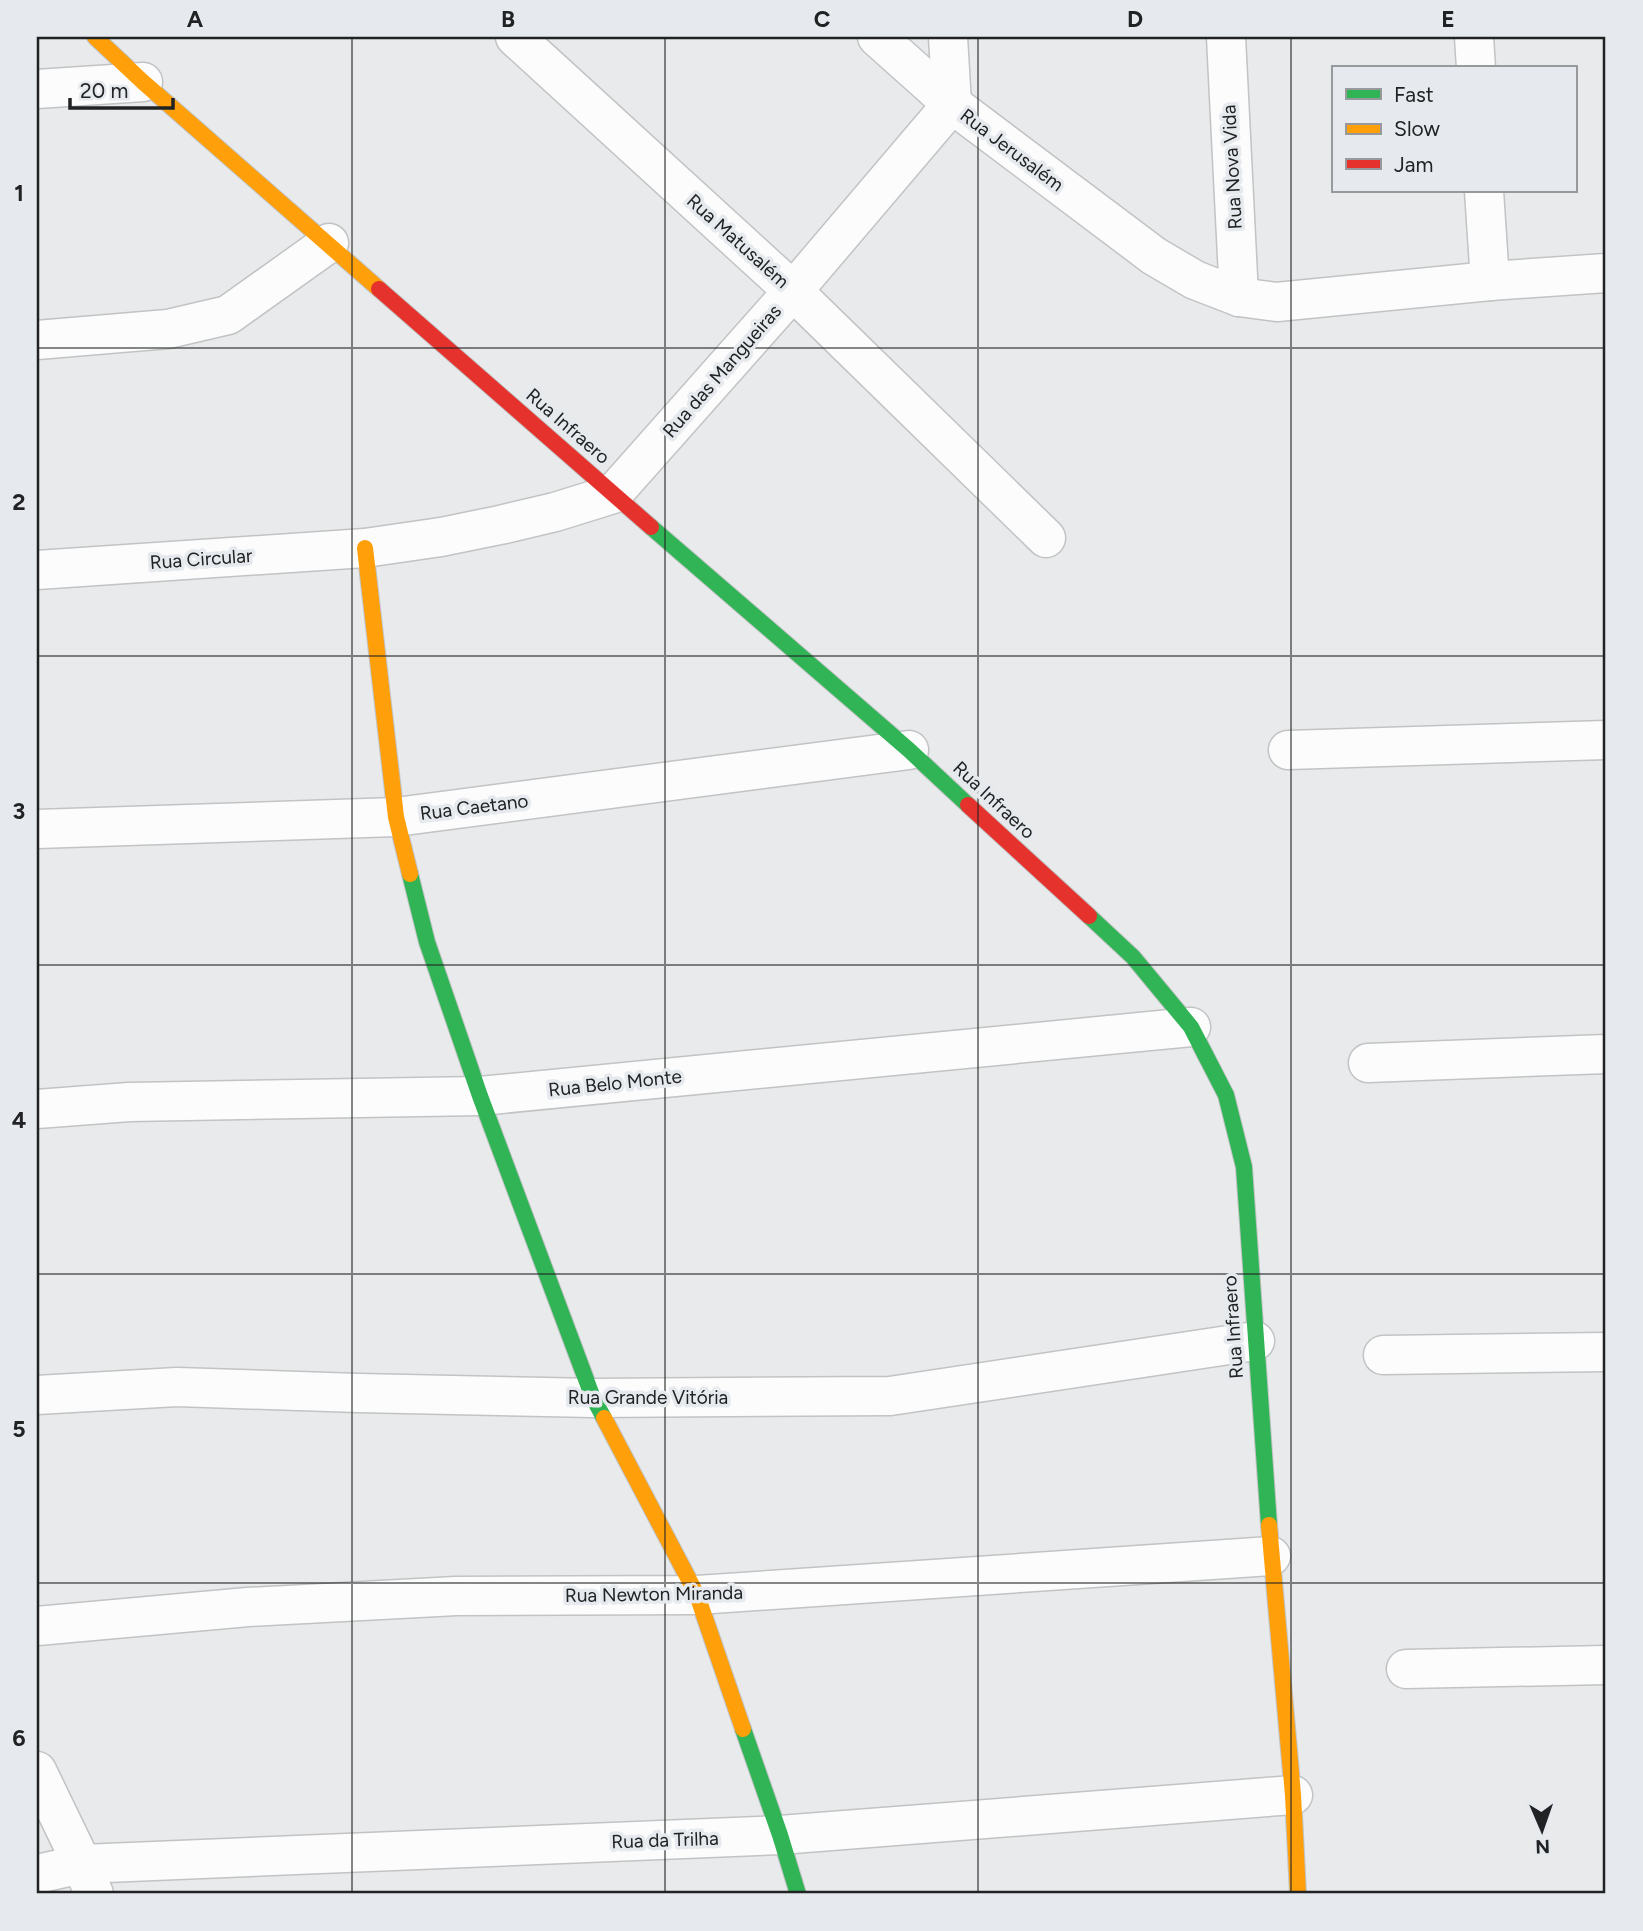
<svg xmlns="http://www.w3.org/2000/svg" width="1643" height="1931" font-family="Figtree,sans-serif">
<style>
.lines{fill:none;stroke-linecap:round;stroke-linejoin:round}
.street-casing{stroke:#c1c3c4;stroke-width:41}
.fast-casing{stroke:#c1c3c4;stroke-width:18}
.slow-casing{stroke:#c1c3c4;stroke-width:18}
.jam-casing{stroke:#c1c3c4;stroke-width:18}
.street{stroke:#fcfcfc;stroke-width:38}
.fast{stroke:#30b455;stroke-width:16}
.slow{stroke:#ff9f0a;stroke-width:16}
.jam{stroke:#e5322d;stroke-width:16}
.grid{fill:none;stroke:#212223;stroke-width:2;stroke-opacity:0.55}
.labels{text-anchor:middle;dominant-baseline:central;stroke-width:7;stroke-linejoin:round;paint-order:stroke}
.street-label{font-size:19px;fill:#212223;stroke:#e6eaee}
.neatline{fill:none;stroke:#212223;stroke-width:2.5}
.grid-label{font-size:23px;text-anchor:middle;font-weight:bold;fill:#212223}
</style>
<rect width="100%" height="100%" fill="#e8eaec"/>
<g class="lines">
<defs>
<g id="street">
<polyline points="515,37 793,291 1046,538"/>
<polyline points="877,37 952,104 1154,256 1195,280 1239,297 1277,302 1490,281 1606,273"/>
<polyline points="1226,37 1239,297"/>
<polyline points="1474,37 1476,68"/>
<polyline points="37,89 143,82"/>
<polyline points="1484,191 1490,281"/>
<polyline points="37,340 168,329 228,315 329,243"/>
<polyline points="37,570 365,548 441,537 500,525 555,512 613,494 793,291 952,104 948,37"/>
<polyline points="1288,750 1606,740"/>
<polyline points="37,829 396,817 909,750"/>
<polyline points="1368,1063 1606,1054"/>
<polyline points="37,1109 129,1102 480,1096 1191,1027"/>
<polyline points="1383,1355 1606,1352"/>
<polyline points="37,1395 177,1387 358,1393 593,1398 890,1396 1255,1341"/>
<polyline points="37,1626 248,1607 456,1596 697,1595 1271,1556"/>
<polyline points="1406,1669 1606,1665"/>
<polyline points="37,1771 82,1864 94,1894"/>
<polyline points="37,1874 82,1864 780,1835 1293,1795"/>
</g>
<g id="fast">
<polyline points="651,527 909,750 968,805"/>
<polyline points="410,874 427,942 480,1096 593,1398 604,1418"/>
<polyline points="1089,916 1133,957 1191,1027 1226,1095 1244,1167 1269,1525"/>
<polyline points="743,1729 780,1835 798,1894"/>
</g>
<g id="slow">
<polyline points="95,37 143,82 379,289"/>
<polyline points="365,548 396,817 410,874"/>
<polyline points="604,1418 697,1595 743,1729"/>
<polyline points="1269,1525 1293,1795 1298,1894"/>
</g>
<g id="jam">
<polyline points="379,289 651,527"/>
<polyline points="968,805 1089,916"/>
</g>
</defs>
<use href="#street" class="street-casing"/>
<use href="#fast" class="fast-casing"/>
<use href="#slow" class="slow-casing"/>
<use href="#jam" class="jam-casing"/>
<use href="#street" class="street"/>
<use href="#fast" class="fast"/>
<use href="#slow" class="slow"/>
<use href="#jam" class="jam"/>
</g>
<path class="grid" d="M352,37V1894M665,37V1894M978,37V1894M1291,37V1894M37,348H1606M37,656H1606M37,965H1606M37,1274H1606M37,1583H1606"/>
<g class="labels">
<g class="street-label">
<text transform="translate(1012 150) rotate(37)">Rua Jerusalém</text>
<text transform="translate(1232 167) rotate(-93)">Rua Nova Vida</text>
<text transform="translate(738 241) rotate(42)">Rua Matusalém</text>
<text transform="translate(722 371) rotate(-49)">Rua das Mangueiras</text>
<text transform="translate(568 426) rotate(41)">Rua Infraero</text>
<text transform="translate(201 559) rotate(-4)">Rua Circular</text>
<text transform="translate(994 800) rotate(43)">Rua Infraero</text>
<text transform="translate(474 807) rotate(-7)">Rua Caetano</text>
<text transform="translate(615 1083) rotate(-6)">Rua Belo Monte</text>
<text transform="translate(1233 1327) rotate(-94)">Rua Infraero</text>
<text x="648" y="1397">Rua Grande Vitória</text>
<text transform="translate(654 1594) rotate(-1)">Rua Newton Miranda</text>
<text transform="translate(665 1840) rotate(-2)">Rua da Trilha</text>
</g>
</g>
<rect width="1643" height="1931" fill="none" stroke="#e6eaee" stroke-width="77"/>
<rect x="1332" y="66" width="245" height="126" fill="#e6eaee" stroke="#979a9d" stroke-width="2"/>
<rect x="1346" y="89" width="35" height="10" fill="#30b455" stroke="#979a9d" stroke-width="2"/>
<text x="1394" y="102" font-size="21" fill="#212223">Fast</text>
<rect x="1346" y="124" width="35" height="10" fill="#ff9f0a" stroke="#979a9d" stroke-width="2"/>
<text x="1394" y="136" font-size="21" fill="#212223">Slow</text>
<rect x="1346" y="159" width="35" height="10" fill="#e5322d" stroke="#979a9d" stroke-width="2"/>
<text x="1394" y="172" font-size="21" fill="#212223">Jam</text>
<g transform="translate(1542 1830) rotate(178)" stroke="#e6eaee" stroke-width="5" paint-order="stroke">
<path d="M0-5L12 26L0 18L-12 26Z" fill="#212223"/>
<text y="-10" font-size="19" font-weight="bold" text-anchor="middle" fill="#212223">N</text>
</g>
<path d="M70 98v10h103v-10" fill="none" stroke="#212223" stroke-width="3.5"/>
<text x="80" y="98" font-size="21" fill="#212223" stroke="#e6eaee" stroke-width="5" paint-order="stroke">20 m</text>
<rect x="38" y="38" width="1566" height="1854" class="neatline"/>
<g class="grid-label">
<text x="195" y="27">A</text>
<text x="508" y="27">B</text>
<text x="822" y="27">C</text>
<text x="1135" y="27">D</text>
<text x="1448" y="27">E</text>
<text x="19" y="201">1</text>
<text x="19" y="510">2</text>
<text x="19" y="819">3</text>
<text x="19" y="1128">4</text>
<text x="19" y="1437">5</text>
<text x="19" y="1746">6</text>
</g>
</svg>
